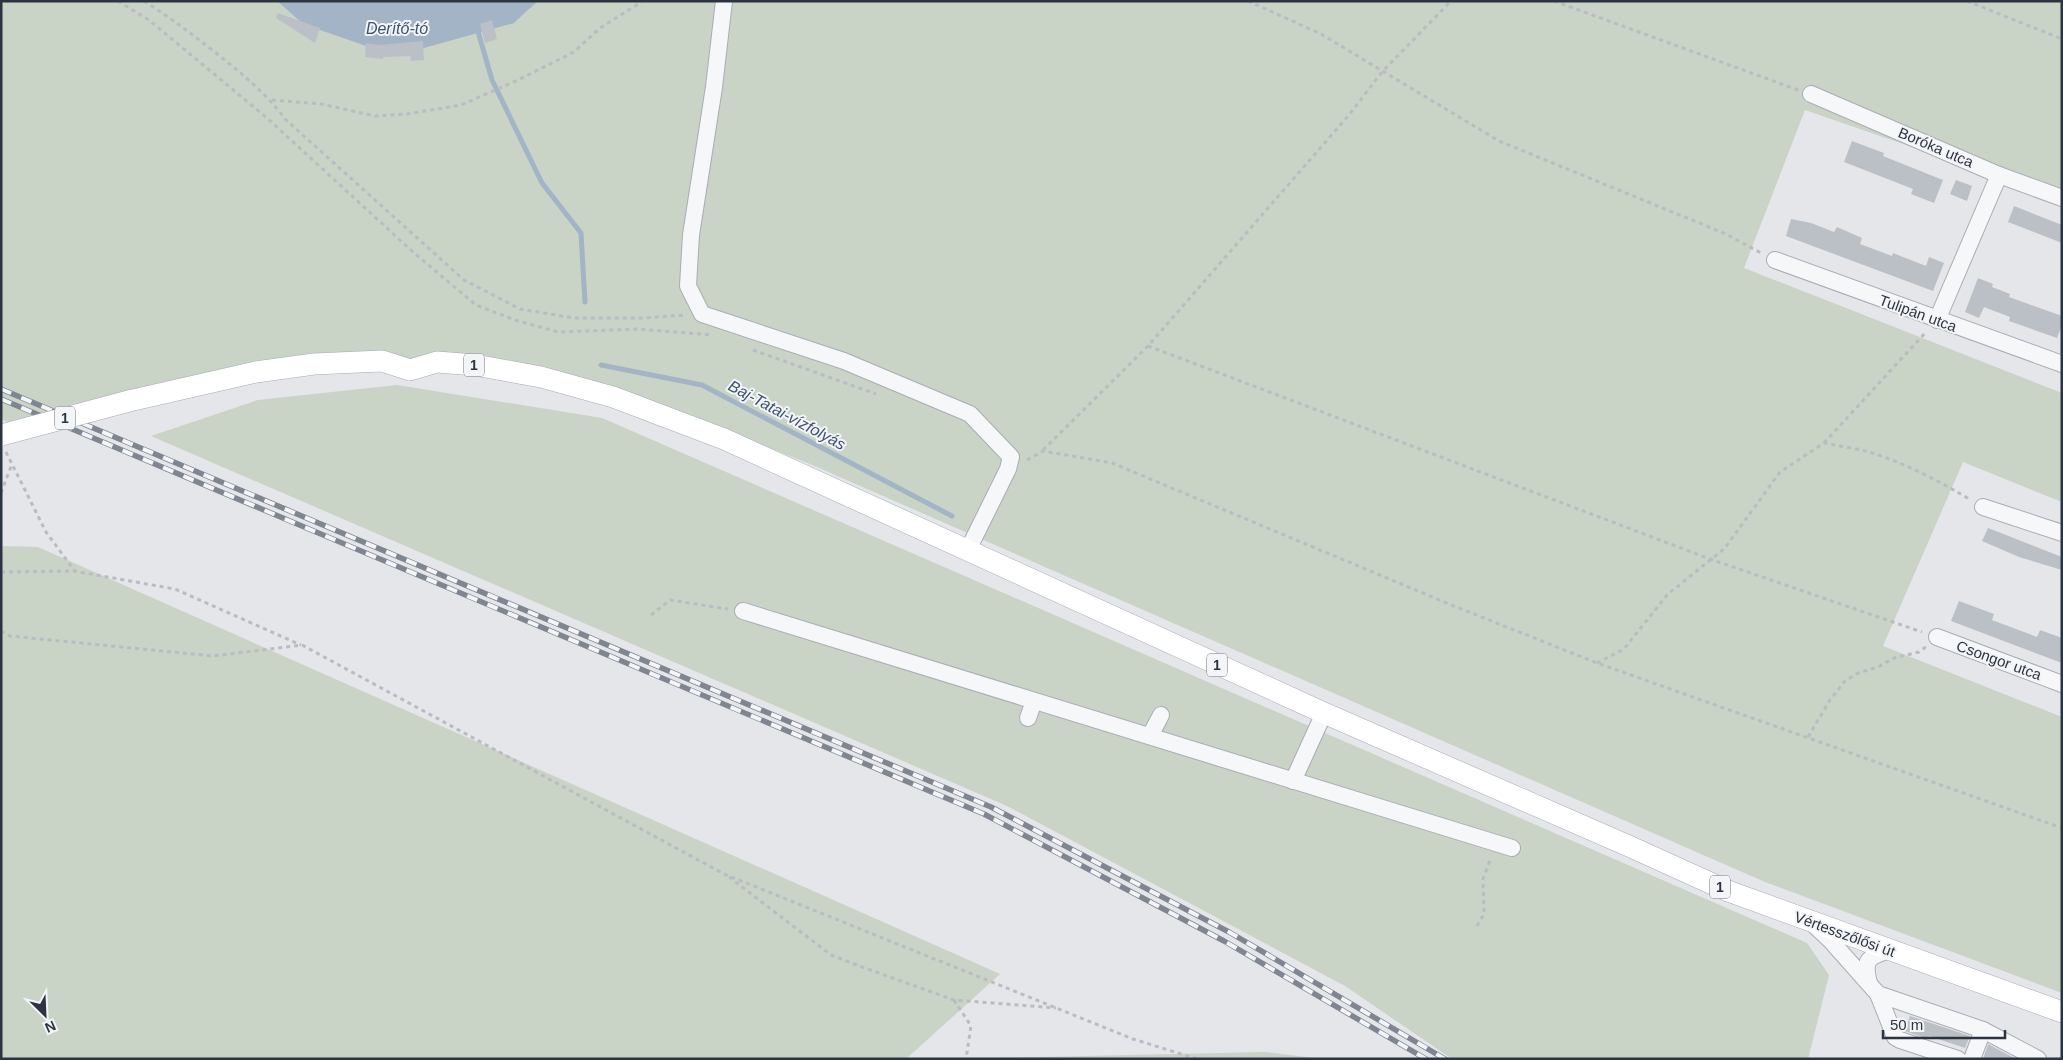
<svg xmlns="http://www.w3.org/2000/svg" width="2063" height="1060" font-family="Helvetica,sans-serif">
<style>
.green{fill:#c9d3c6}
.water{fill:#a3b4c6}
.lines{fill:none;stroke-linecap:round;stroke-linejoin:round}
.stream{stroke:#a3b4c6;stroke-width:5}
.building{fill:#bbc0c6}
.minor-casing{stroke:#a9adb4;stroke-width:18}
.major-casing{stroke:#a4abb4;stroke-width:22}
.path{stroke:#babcc2;stroke-width:3;stroke-dasharray:4 4;stroke-linecap:butt}
.minor{stroke:#f6f7f9;stroke-width:16}
.major{stroke:#fff;stroke-width:21}
.rail-casing{stroke:#7f8692;stroke-width:5.5}
.rail{stroke:#f3f5f8;stroke-width:4;stroke-dasharray:11;stroke-linecap:butt}
.major-bridge-casing{stroke:#a4abb4;stroke-width:22;stroke-linecap:butt}
.major-bridge{stroke:#fff;stroke-width:21}
.labels{text-anchor:middle;dominant-baseline:central;stroke-width:4;stroke-linejoin:round;paint-order:stroke}
.shield{fill:#f3f5f8;stroke:#686e78;stroke-width:1}
.shield-label{font-size:14px;font-weight:bold;fill:#2d3441}
.street-label{font-size:15px;fill:#2d3441;stroke:#f3f5f8}
.water-label{font-size:16px;font-style:italic;fill:#3b5370;stroke:#f3f5f8}
</style>
<rect width="100%" height="100%" fill="#e4e6ea"/>
<g class="green">
<polygon points="1,1 277,1 303,24 514,23 538,1 2062,1 2062,199 1805,110 1744,268 2062,393 2062,502 1963,462 1883,646 2062,717 2062,993 1765,882 810,464 618,388 541,377 314,364 24,429 1,419"/>
<polygon points="397,385 602,418 1807,943 1829,975 1808,1059 1452,1059 1345,986 1007,806 151,436 258,400"/>
<polygon points="1,546 38,547 1000,974 906,1059 1,1059"/>
<polygon points="1265,1052 1322,1059 992,1059 993,1058"/>
</g>
<polygon class="water" points="277,1 538,1 514,23 395,56 303,24"/>
<g class="lines">
<g class="stream">
<polyline points="477,28 492,80 542,183 581,233 585,302"/>
<polyline points="601,365 702,385 952,516"/>
</g>
</g>
<g class="building">
<polygon points="278,13 320,28 315,43 276,18"/>
<polygon points="492,20 497,39 485,43 480,24"/>
<polygon points="423,41 424,60 411,61 410,56 383,57 383,59 365,57 366,43 380,45"/>
<polygon points="1852,141 1884,153 1883,156 1943,180 1934,203 1911,194 1913,189 1844,162"/>
<polygon points="1956,180 1972,186 1967,201 1950,194"/>
<polygon points="2014,206 2062,225 2062,243 2008,222"/>
<polygon points="1791,219 1811,223 1834,232 1837,227 1862,238 1860,244 1892,256 1893,253 1926,266 1929,257 1944,263 1933,291 1786,236"/>
<polygon points="1978,278 1993,284 1992,287 2010,294 2009,297 2062,316 2062,325 2057,338 2009,321 2010,317 1984,307 1979,318 1965,312"/>
<polygon points="1988,528 2062,557 2062,570 2019,557 1982,541"/>
<polygon points="1959,601 1994,614 1992,620 2037,637 2040,630 2062,638 2062,663 1951,621"/>
<polygon points="1910,1016 1970,1036 1965,1048 1929,1036 1928,1039 1905,1031"/>
<polygon points="1988,1044 2016,1059 1983,1059"/>
</g>
<g class="lines">
<defs>
<g id="minor">
<polyline points="724,1 714,87 691,235 688,286 702,314 844,361 970,414 1011,457 1008,469 968,550"/>
<polyline points="1811,94 1999,175 2062,198"/>
<polyline points="1775,260 2062,364"/>
<polyline points="1937,320 1999,175"/>
<polyline points="1983,507 2062,533"/>
<polyline points="743,611 1512,848"/>
<polyline points="1937,637 2062,684"/>
<polyline points="1028,718 1034,701"/>
<polyline points="1150,736 1161,715"/>
<polyline points="1293,781 1324,713"/>
<polyline points="1814,925 1831,941 1878,994 1983,1030 2038,1059"/>
<path d="M1869,983C1863,959 1868,957 1890,950"/>
<polyline points="1878,994 1895,1037 1900,1040 1958,1059"/>
<polyline points="1972,1059 1983,1030"/>
</g>
<polyline id="major" points="129,401 256,372 314,364 382,361 410,370 437,362 475,365 541,377 613,397 724,439 1324,713 1631,847 1728,891 2062,1012"/>
</defs>
<use href="#minor" class="minor-casing"/>
<use href="#major" class="major-casing"/>
<g class="path">
<polyline points="118,1 149,20 267,118 413,252 476,305 515,320 558,332 638,329 712,335"/>
<path d="M144,1C169,17 192,34 216,53C241,73 265,92 285,119L464,280L520,309L574,318H645L685,315"/>
<polyline points="1248,1 1321,34 1499,141 1726,234 1761,253"/>
<polyline points="1554,1 1798,90"/>
<polyline points="1967,1 2062,39"/>
<polyline points="272,100 321,104 375,116 407,114 461,105 518,80 574,52 600,28 643,1"/>
<polyline points="1148,346 1710,559 1922,632"/>
<polyline points="753,350 876,394"/>
<polyline points="1824,443 1926,332"/>
<polyline points="1043,450 1148,346 1349,115 1382,72 1451,1"/>
<polyline points="6,452 46,532 74,570"/>
<polyline points="1027,460 1043,451 1112,463 1454,606 1597,663 2062,828"/>
<polyline points="1,493 12,464"/>
<polyline points="1,572 74,571 175,589 301,645"/>
<polyline points="651,615 670,600 728,609"/>
<polyline points="1,631 10,636 213,656 302,645 724,874 1133,1039 1197,1059"/>
<path d="M1597,663L1624,649L1667,595L1725,548L1780,472L1824,443C1839,446 1855,448 1869,452C1905,463 1939,481 1971,500"/>
<polyline points="1808,737 1830,700 1845,681 1858,673 1878,667 1894,658 1919,652 1927,646"/>
<polyline points="729,877 831,955 862,967 954,1000 1056,1008"/>
<polyline points="1477,926 1484,914 1483,879 1491,858"/>
<polyline points="954,1000 971,1026 966,1059"/>
</g>
<use href="#minor" class="minor"/>
<use href="#major" class="major"/>
<defs>
<g id="rail">
<polyline points="1,389 991,807 1229,932 1445,1059"/>
<polyline points="1,399 984,814 1224,941 1426,1059"/>
</g>
</defs>
<use href="#rail" class="rail-casing"/>
<use href="#rail" class="rail"/>
<defs>
<polyline id="major-bridge" points="1,435 129,401"/>
</defs>
<use href="#major-bridge" class="major-bridge-casing"/>
<use href="#major-bridge" class="major-bridge"/>
</g>
<g class="labels">
<g class="shield">
<rect x="464" y="353.5" width="20" height="23" rx="4"/>
<rect x="55" y="406.5" width="20" height="23" rx="4"/>
<rect x="1207" y="653.5" width="20" height="23" rx="4"/>
<rect x="1710" y="875.5" width="20" height="23" rx="4"/>
</g>
<g class="shield-label">
<text x="474" y="365">1</text>
<text x="65" y="418">1</text>
<text x="1217" y="665">1</text>
<text x="1720" y="887">1</text>
</g>
<g class="street-label">
<text transform="translate(1936 147) rotate(23)">Boróka utca</text>
<text transform="translate(1918 313) rotate(20)">Tulipán utca</text>
<text transform="translate(1999 660) rotate(20)">Csongor utca</text>
<text transform="translate(1845 934) rotate(20)">Vértesszőlősi út</text>
</g>
<g class="water-label">
<text x="397" y="28">Derítő-tó</text>
<text transform="translate(787 415) rotate(28)">Baj-Tatai-vízfolyás</text>
</g>
</g>
<rect width="2063" height="1060" fill="none" stroke="#2d3441" stroke-width="5"/>
<g transform="translate(45 1015) rotate(156)" stroke="#f3f5f8" stroke-width="4" paint-order="stroke">
<path d="M0-4L9 19L0 12L-9 19Z" fill="#2d3441"/>
<text y="-8" font-size="14" font-weight="bold" text-anchor="middle" fill="#2d3441">N</text>
</g>
<path d="M1883 1030v8h122v-8" fill="none" stroke="#2d3441" stroke-width="2.5"/>
<text x="1890" y="1030" font-size="15" fill="#2d3441" stroke="#f3f5f8" stroke-width="4" paint-order="stroke">50 m</text>
</svg>
